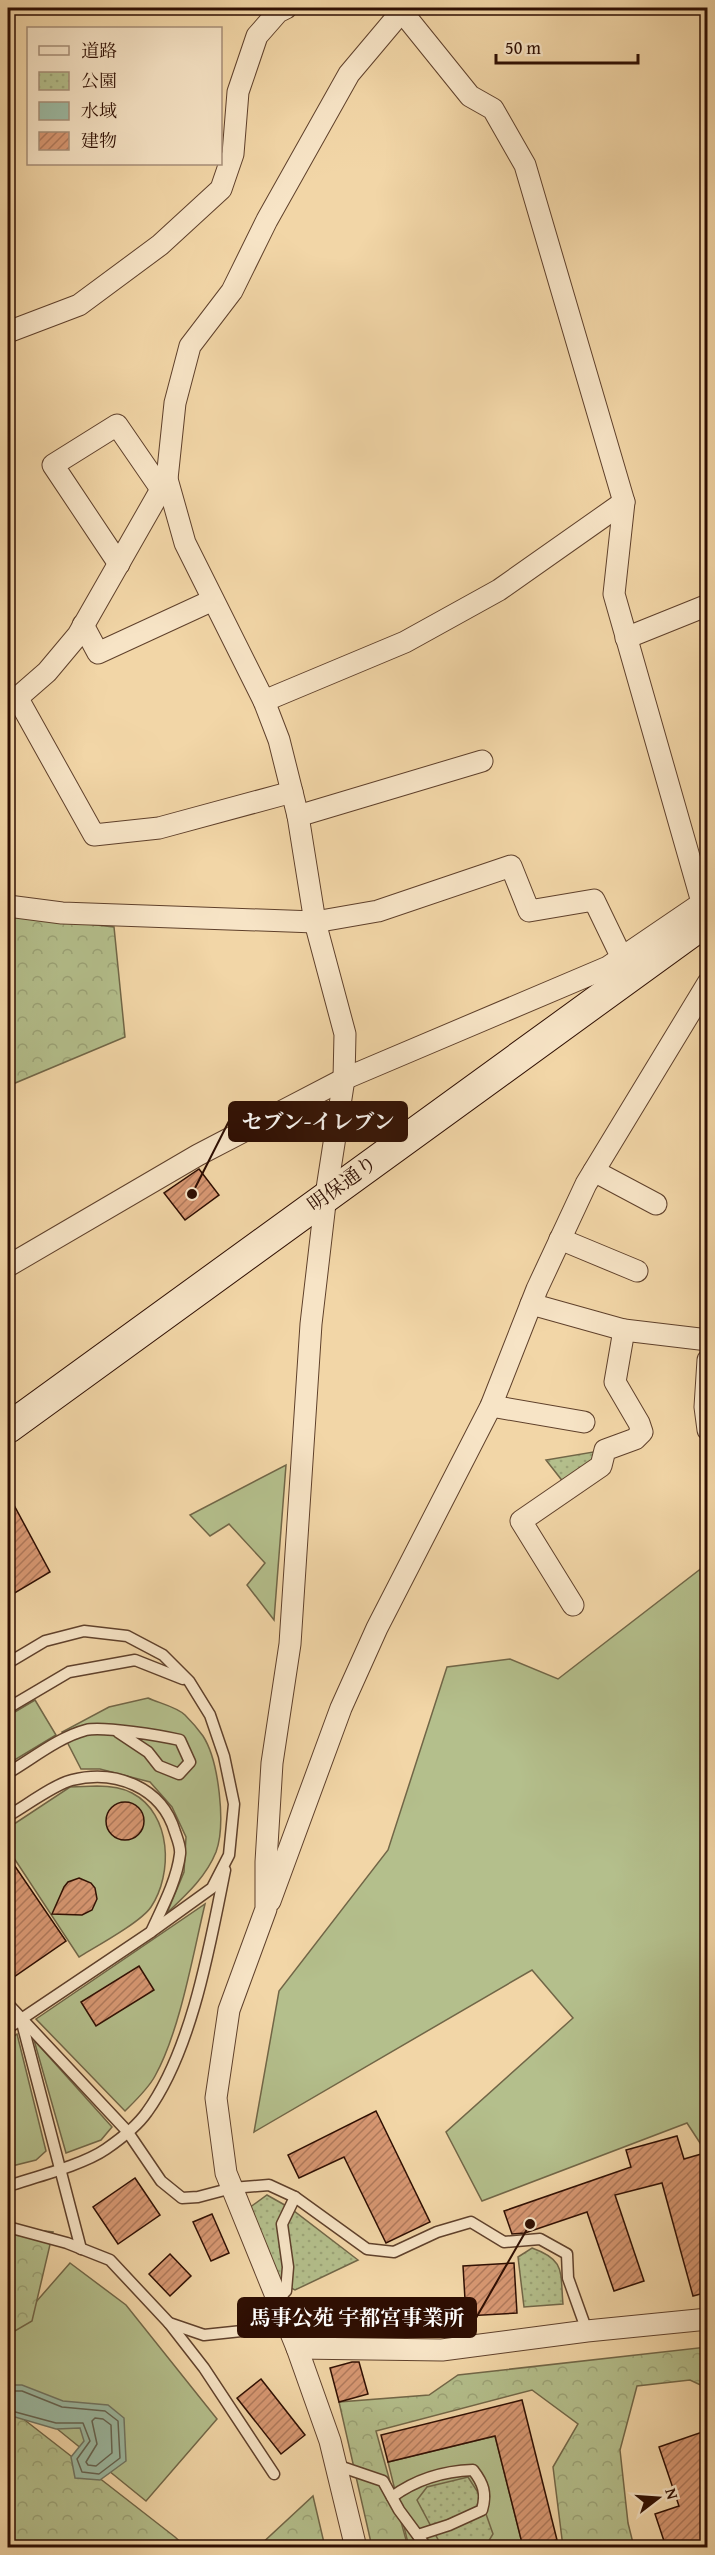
<svg xmlns="http://www.w3.org/2000/svg" width="715" height="2555" font-family="'Gentium Book Plus','Noto Serif JP',serif">
<style>
.grass{fill:#b4bf8c;stroke:#716647;stroke-width:1.5}
.forest{fill:url(#forest-crowns);stroke:#716647;stroke-width:1.5}
.park{fill:url(#park-dots);stroke:#716647;stroke-width:1.5}
.water{fill:#9cbaa3;stroke:#707563;stroke-width:1.5}
.lines{fill:none;stroke-linecap:round;stroke-linejoin:round}
.shore{stroke:#656452;stroke-width:1.5}
.building{fill:url(#building-hatch);stroke:#2e0e02;stroke-width:1.5}
.lane-casing{stroke:#5f402b;stroke-width:13}
.street-casing{stroke:#5f402b;stroke-width:23}
.secondary-casing{stroke:#2e0e02;stroke-width:32}
.lane{stroke:#f7e4c6;stroke-width:10}
.street{stroke:#f7e4c6;stroke-width:21}
.secondary{stroke:#f7e4c6;stroke-width:30}
.labels{text-anchor:middle;dominant-baseline:central;stroke-width:4.5;stroke-linejoin:round;paint-order:stroke}
.street-label{font-size:20px;fill:#2e0e02;stroke:#f7e4c6}
.leader{fill:none;stroke:#2e0e02;stroke-width:2}
.callout-dot{fill:#2e0e02;stroke:#f7e4c6;stroke-width:2}
.callout{fill:#2e0e02;stroke:#2e0e02;stroke-width:2}
.callout-label{font-size:21px;text-anchor:middle;font-weight:bold;fill:#fff}
</style>
<defs>
<pattern id="forest-crowns" width="20" height="18" patternUnits="userSpaceOnUse" patternTransform="scale(1.5)"><rect width="20" height="18" fill="#b4bf8c"/><path d="M2 6a3 3 0 1 1 6 0M12 15a3 3 0 1 1 6 0" fill="none" stroke="#9ba377"/></pattern>
<pattern id="park-dots" width="8" height="8" patternUnits="userSpaceOnUse" patternTransform="scale(1.5)"><rect width="8" height="8" fill="#b4bf8c"/><path d="M2 2h.1M6 6h.1" fill="none" stroke="#9ba377" stroke-width="1.8" stroke-linecap="round"/></pattern>
<pattern id="building-hatch" width="6" height="6" patternUnits="userSpaceOnUse" patternTransform="scale(1.5)"><rect width="6" height="6" fill="#d89873"/><path d="M-1 1l2-2M0 6l6-6M5 7l2-2" fill="none" stroke="#b07a5c"/></pattern>
</defs>
<rect width="100%" height="100%" fill="#f2d6a7"/>
<filter id="stains"><feTurbulence type="fractalNoise" baseFrequency=".00333" numOctaves="4"/><feColorMatrix values="0 0 0 0 .2 0 0 0 0 .09 0 0 0 0 .02 0 0 0 .5 -.17"/></filter>
<radialGradient id="worn" r=".72"><stop offset=".6" stop-color="#630" stop-opacity="0"/><stop offset="1" stop-color="#630" stop-opacity=".3"/></radialGradient>
<g class="grass">
<polygon points="286,1465 274,1620 247,1585 265,1563 229,1524 210,1536 190,1515"/>
<polygon points="707,1564 707,2144 702,2146 687,2123 482,2201 446,2132 573,2018 532,1970 254,2132 279,1991 388,1850 447,1667 510,1659 558,1679"/>
<path d="M148,1698C159,1703 177,1707 185,1715C191,1721 198,1729 203,1736C219,1761 226,1825 216,1852C206,1877 186,1895 167,1913L184,1872L186,1837L172,1807L150,1782L100,1769H81L62,1732L109,1707Z"/>
<polygon points="35,1700 56,1735 8,1764 8,1716"/>
<path d="M97,1786C109,1786 121,1787 132,1793C172,1814 173,1874 151,1907C141,1922 97,1946 79,1957L8,1849V1828L70,1787Z"/>
<path d="M205,1904C193,1954 180,2031 155,2076C148,2089 135,2101 125,2111L36,2019Z"/>
<polygon points="17,2034 46,2151 36,2160 8,2167 8,2041"/>
<polygon points="34,2040 112,2127 101,2140 66,2153"/>
<polygon points="70,2263 126,2305 217,2419 146,2501 8,2389 8,2334"/>
<polygon points="495,2436 523,2547 409,2547 388,2462"/>
</g>
<g class="forest">
<polygon points="8,915 114,927 125,1037 8,1086"/>
<polygon points="8,2227 53,2232 32,2321 8,2335"/>
<polygon points="707,2347 707,2388 690,2380 637,2386 620,2450 628,2523 634,2547 563,2547 553,2467 578,2424 532,2390 376,2431 408,2547 372,2547 339,2402 429,2395 458,2375"/>
<polygon points="8,2407 175,2537 186,2547 8,2547"/>
<polygon points="313,2496 325,2547 258,2547"/>
</g>
<g class="park">
<polygon points="605,1450 568,1488 546,1460"/>
<polygon points="267,2195 290,2208 358,2260 295,2290 279,2282 249,2208"/>
<path d="M532,2248C566,2260 560,2272 563,2304L524,2307L518,2257Z"/>
<polygon points="468,2477 479,2494 493,2534 485,2547 442,2547 417,2500 427,2487"/>
</g>
<polygon class="water" points="8,2385 22,2385 63,2401 108,2405 124,2418 126,2461 100,2480 75,2478 71,2457 84,2441 80,2428 56,2429 8,2415"/>
<g class="lines">
<g class="shore">
<polyline points="8,2391 22,2391 62,2407 105,2411 118,2421 120,2458 99,2474 82,2472 77,2459 90,2441 83,2423 56,2423 8,2410"/>
<polygon points="95,2418 103,2419 111,2425 112,2453 96,2466 88,2465 86,2462 97,2444 92,2421"/>
</g>
</g>
<g class="building">
<polygon points="199,1169 219,1195 185,1220 164,1193"/>
<polygon points="8,1494 50,1572 8,1597"/>
<circle cx="125" cy="1821" r="19"/>
<polygon points="8,1856 66,1941 8,1981"/>
<polygon points="79,1878 91,1883 95,1888 97,1899 92,1910 82,1915 52,1914 64,1887 68,1882"/>
<polygon points="139,1966 154,1990 96,2026 81,2002"/>
<polygon points="376,2111 430,2222 386,2243 344,2157 299,2178 288,2155"/>
<polygon points="677,2136 684,2159 708,2152 708,2292 693,2296 662,2183 615,2195 644,2281 614,2291 587,2212 525,2233 512,2234 504,2211 631,2167 626,2150"/>
<polygon points="135,2178 160,2215 118,2244 93,2207"/>
<polygon points="212,2214 229,2253 211,2261 193,2222"/>
<polygon points="170,2254 191,2276 170,2296 149,2274"/>
<polygon points="514,2263 517,2313 466,2316 463,2266"/>
<polygon points="352,2362 359,2362 368,2394 339,2402 330,2368"/>
<polygon points="261,2379 305,2435 281,2454 237,2398"/>
<polygon points="522,2400 557,2540 523,2547 495,2436 388,2462 381,2435"/>
<polygon points="708,2430 708,2547 666,2547 655,2514 679,2506 659,2447"/>
</g>
<g class="lines">
<defs>
<g id="lane">
<polyline points="8,1663 45,1641 84,1631 127,1636 163,1655 189,1681 210,1715 224,1756 234,1804 229,1855 212,1888 151,1932 8,2028"/>
<polyline points="8,1708 69,1672 135,1660 183,1679"/>
<path d="M8,1773C32,1759 59,1737 86,1730C103,1726 162,1736 180,1740L190,1762L179,1774L159,1766L148,1752L118,1732"/>
<path d="M8,1816C24,1807 55,1784 72,1780C115,1769 162,1787 175,1832C177,1838 181,1847 180,1854C177,1880 162,1908 151,1932"/>
<polyline points="8,2004 127,2131 161,2181 182,2198 198,2197 232,2188 269,2185 295,2197 367,2249 394,2252 437,2232 471,2222 504,2242 540,2239 567,2254 568,2278 587,2331"/>
<polyline points="21,2019 81,2249"/>
<path d="M8,2186C35,2177 83,2165 106,2149C119,2140 138,2125 147,2112C192,2050 210,1945 225,1870"/>
<polyline points="8,2227 67,2243 110,2260 169,2323 204,2335 289,2326"/>
<polyline points="278,2299 286,2291 288,2267 282,2224 295,2197"/>
<polyline points="169,2323 204,2368 274,2474"/>
<polyline points="336,2465 383,2481 399,2510 427,2548"/>
<path d="M392,2497C415,2480 444,2471 473,2470C483,2483 487,2493 482,2510L449,2525L418,2535"/>
</g>
<g id="street">
<polyline points="399,8 470,96 493,109 525,165 624,502 614,594 708,923"/>
<polyline points="8,332 79,305 160,245 221,189 233,154 238,92 257,36 278,12 286,8"/>
<polyline points="119,564 53,465 117,425 161,489"/>
<polyline points="83,625 98,653 213,600"/>
<polyline points="626,638 708,605"/>
<polyline points="17,697 94,835 159,828 292,792"/>
<polyline points="264,701 405,642 499,590 624,502"/>
<polyline points="8,706 47,672 78,635 167,479"/>
<polyline points="298,816 482,761"/>
<polyline points="8,906 62,913 315,922 378,911 511,866 529,911 594,900 622,958"/>
<polyline points="594,1171 656,1204"/>
<polyline points="560,1239 637,1271"/>
<polyline points="8,1266 198,1155 344,1079 608,967 708,899"/>
<polyline points="531,1304 624,1330 615,1382 639,1423 642,1432 635,1439 605,1450 601,1466 521,1521 573,1605"/>
<polyline points="624,1330 708,1340"/>
<polyline points="708,1360 705,1407 708,1430"/>
<polyline points="491,1406 584,1422"/>
<polyline points="270,1901 341,1708 377,1628 491,1406 537,1289 586,1184 708,983"/>
<polyline points="297,2348 442,2350 587,2331 708,2319"/>
<polyline points="356,2548 330,2441 297,2348 226,2173 216,2098 229,2010 266,1909 266,1862 272,1763 290,1644 311,1324 326,1195 344,1079 345,1034 315,922 298,816 279,740 264,701 185,543 167,479 175,403 190,346 232,291 267,220 349,74 402,11"/>
</g>
<polyline id="secondary" points="8,1428 708,920"/>
</defs>
<use href="#lane" class="lane-casing"/>
<use href="#street" class="street-casing"/>
<use href="#secondary" class="secondary-casing"/>
<use href="#lane" class="lane"/>
<use href="#street" class="street"/>
<use href="#secondary" class="secondary"/>
</g>
<g class="labels">
<g class="street-label">
<text transform="translate(342 1183) rotate(-36)">明保通り</text>
</g>
</g>
<path class="leader" d="M192 1194L229 1121M530 2224L476 2318"/>
<g class="callout-dot">
<circle cx="192" cy="1194" r="6"/>
<circle cx="530" cy="2224" r="6"/>
</g>
<g class="callout">
<rect x="229" y="1102" width="178" height="39" rx="6"/>
<rect x="238" y="2298" width="238" height="39" rx="6"/>
</g>
<g class="callout-label">
<text x="318" y="1129">セブン-イレブン</text>
<text x="357" y="2325">馬事公苑 宇都宮事業所</text>
</g>
<rect width="715" height="2555" fill="none" stroke="#f2d6a7" stroke-width="30"/>
<rect x="9" y="9" width="697" height="2537" fill="none" stroke="#2e0e02" stroke-width="3"/>
<rect x="15" y="15" width="685" height="2525" fill="none" stroke="#2e0e02" stroke-width="1.5"/>
<rect x="27" y="27" width="195" height="138" fill="#f7e4c6" stroke="#a78e78" stroke-width="1.5"/>
<rect x="39" y="46" width="30" height="9" fill="#f7e4c6" stroke="#a78e78" stroke-width="1.5"/>
<text x="81" y="57" font-size="18" fill="#2e0e02">道路</text>
<rect x="39" y="72" width="30" height="18" fill="url(#park-dots)" stroke="#a78e78" stroke-width="1.5"/>
<text x="81" y="87" font-size="18" fill="#2e0e02">公園</text>
<rect x="39" y="102" width="30" height="18" fill="#9cbaa3" stroke="#a78e78" stroke-width="1.5"/>
<text x="81" y="117" font-size="18" fill="#2e0e02">水域</text>
<rect x="39" y="132" width="30" height="18" fill="url(#building-hatch)" stroke="#a78e78" stroke-width="1.5"/>
<text x="81" y="147" font-size="18" fill="#2e0e02">建物</text>
<g transform="translate(658 2498) rotate(73)" stroke="#f7e4c6" stroke-width="4.5" paint-order="stroke">
<path d="M0-4.5L10 22L0 15L-10 22Z" fill="#2e0e02"/>
<text y="-9" font-size="16" font-weight="bold" text-anchor="middle" fill="#2e0e02">N</text>
</g>
<path d="M496 54v9h142v-9" fill="none" stroke="#2e0e02" stroke-width="3"/>
<text x="505" y="54" font-size="18" fill="#2e0e02" stroke="#f7e4c6" stroke-width="4.5" paint-order="stroke">50 m</text>
<rect width="100%" height="100%" filter="url(#stains)"/>
<rect width="100%" height="100%" fill="url(#worn)"/>
</svg>
